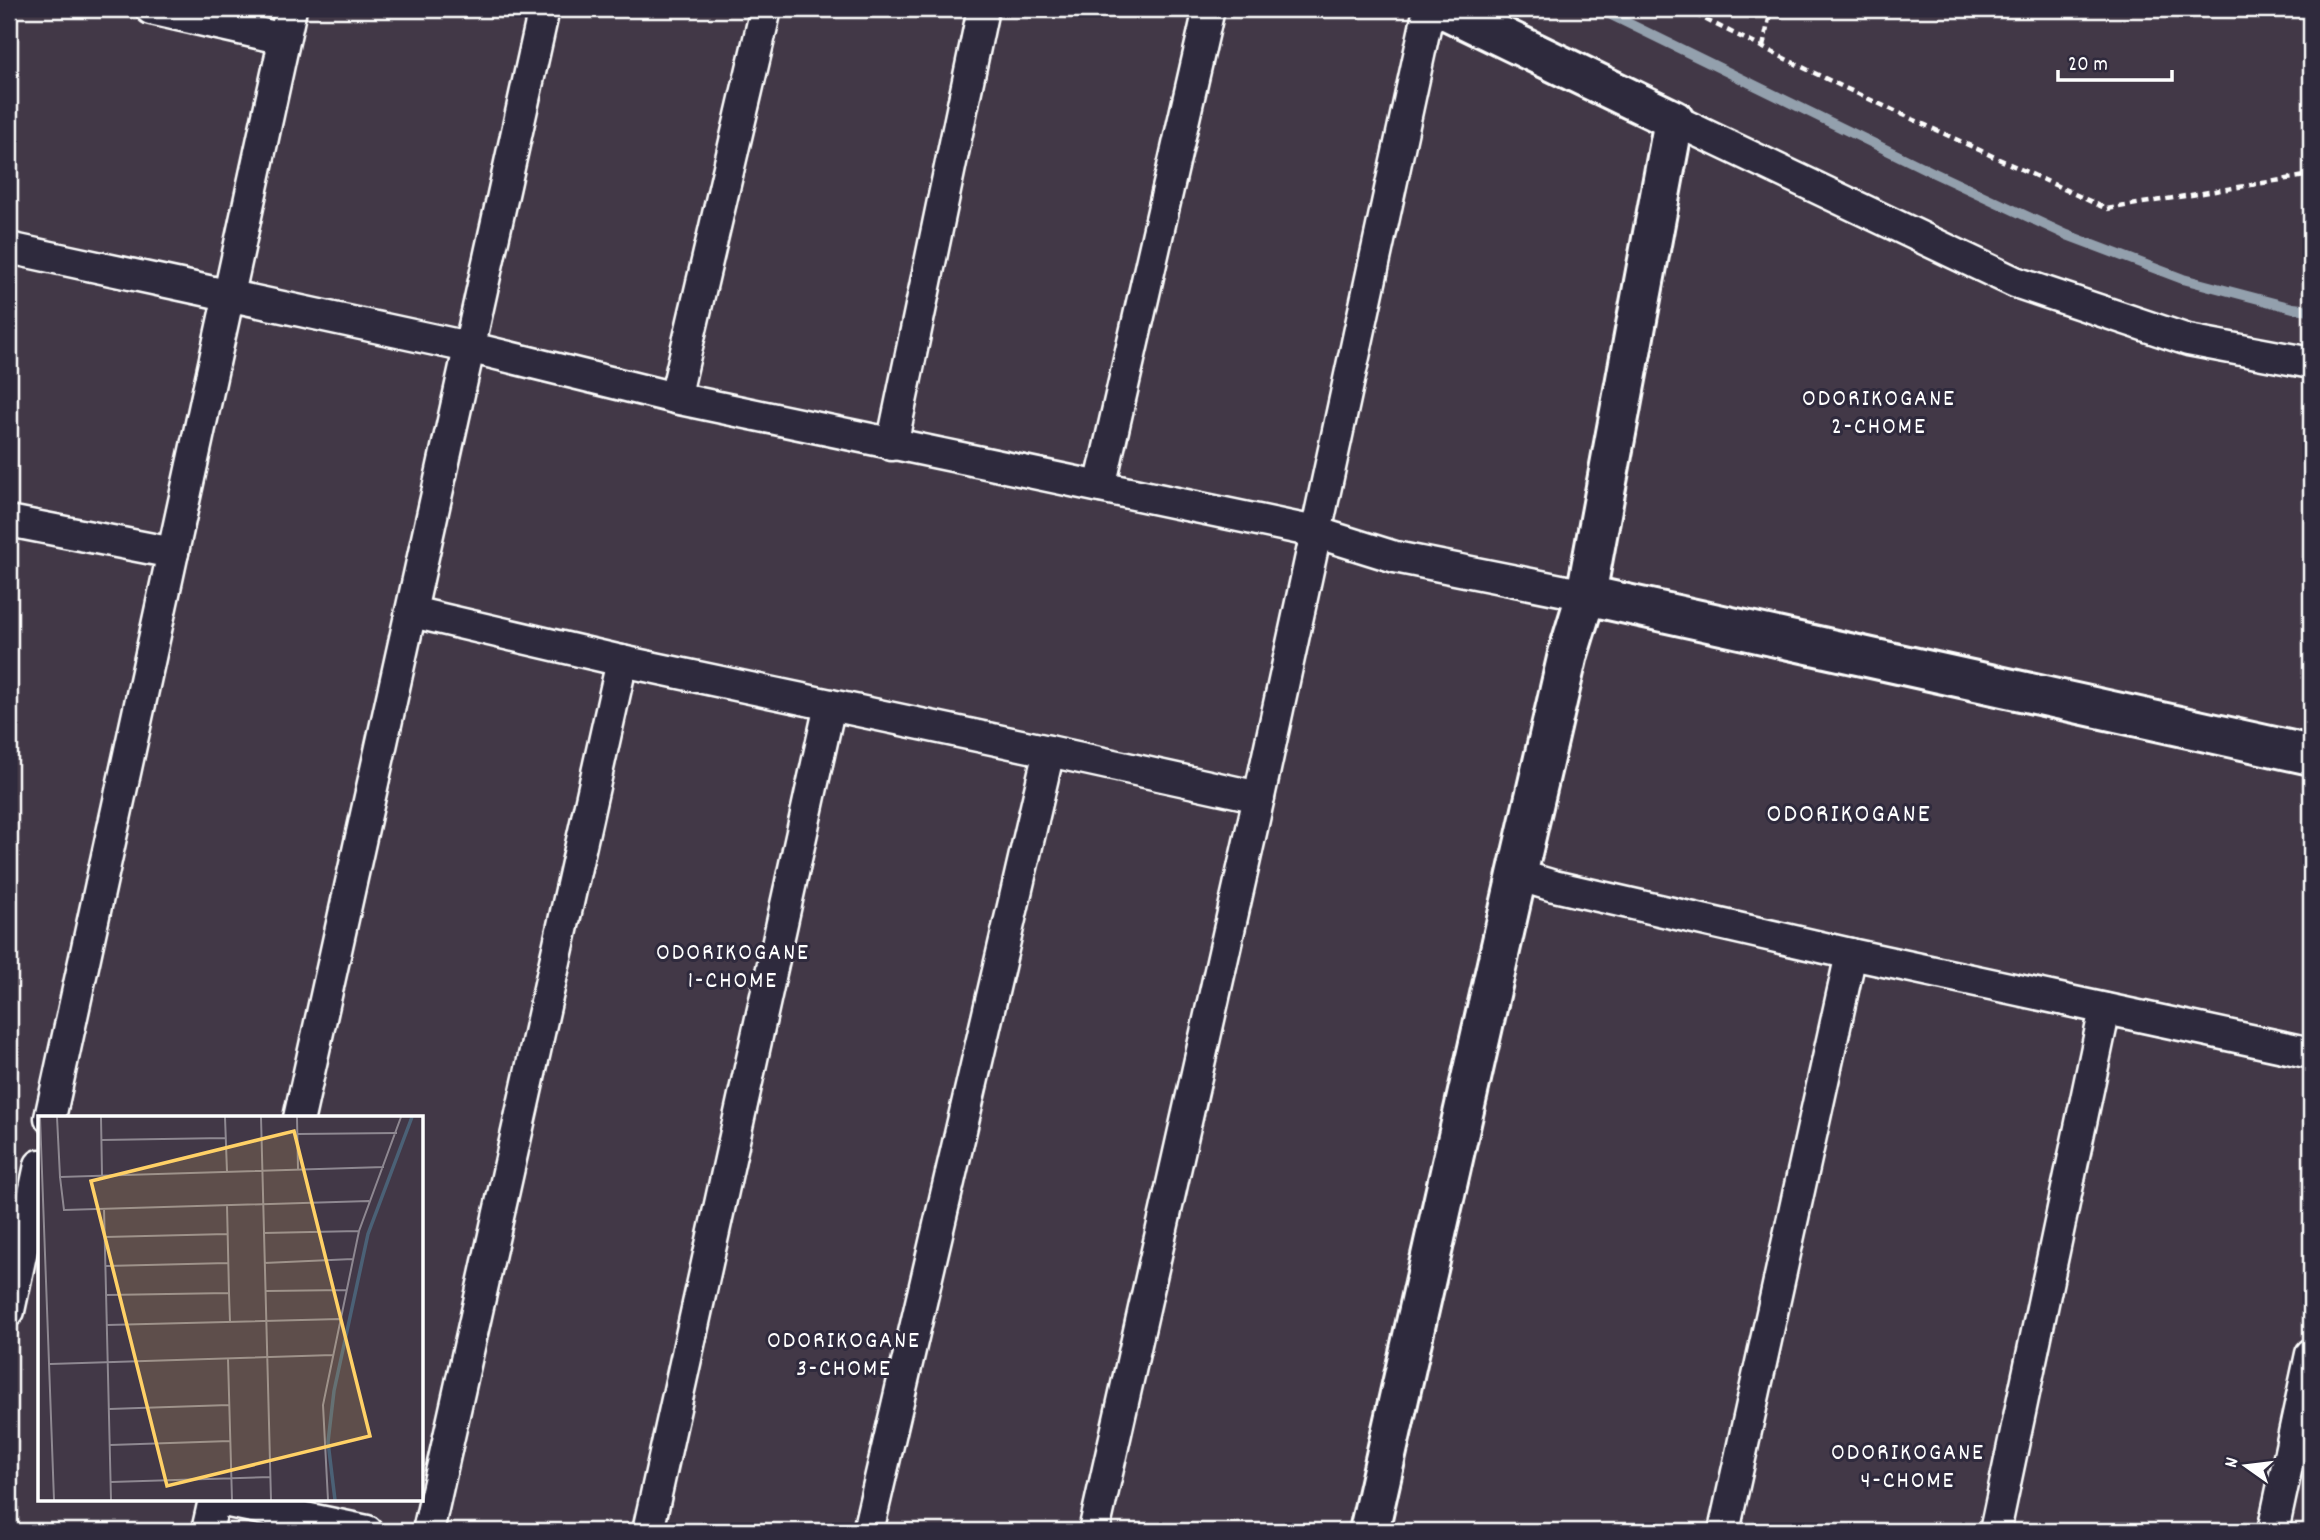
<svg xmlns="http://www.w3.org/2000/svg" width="2320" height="1540" font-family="Dekko,sans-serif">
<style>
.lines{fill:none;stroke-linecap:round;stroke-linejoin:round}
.stream{stroke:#93a0ad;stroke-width:10}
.street-casing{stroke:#fff;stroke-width:35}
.secondary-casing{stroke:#fff;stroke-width:44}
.path{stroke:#fff;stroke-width:4.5;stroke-dasharray:7 5;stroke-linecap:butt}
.street{stroke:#2f2a3d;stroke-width:30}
.secondary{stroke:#2f2a3d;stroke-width:38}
.labels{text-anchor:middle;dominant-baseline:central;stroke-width:6;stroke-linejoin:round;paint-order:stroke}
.neighbourhood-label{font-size:24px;letter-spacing:2px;fill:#fff;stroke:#2f2a3d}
.quarter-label{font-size:26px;letter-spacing:2px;fill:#fff;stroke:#2f2a3d}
.inset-river{fill:none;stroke:#4b6176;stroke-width:3.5}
.inset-road{fill:none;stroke:#8e8891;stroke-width:2}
.view{fill:#ffd166;fill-opacity:0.15;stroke:#ffd166;stroke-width:3.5}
.inset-edge{fill:none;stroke:#fff;stroke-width:3.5}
</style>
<rect width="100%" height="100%" fill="#423847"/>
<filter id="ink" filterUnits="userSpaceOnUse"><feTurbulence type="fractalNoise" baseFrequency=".0143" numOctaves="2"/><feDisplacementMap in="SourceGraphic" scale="14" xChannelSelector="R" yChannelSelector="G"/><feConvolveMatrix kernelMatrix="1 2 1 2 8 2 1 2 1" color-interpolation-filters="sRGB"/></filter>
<g filter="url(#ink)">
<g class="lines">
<polyline class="stream" points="1599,9 1934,173 2067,235 2183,279 2293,308 2311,310"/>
<defs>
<g id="street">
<polyline points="151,9 284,39"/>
<polyline points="1674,120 2015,282 2188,340 2311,363"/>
<polyline points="9,248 468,347 675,398 1315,532 1395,557 1586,595"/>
<polyline points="675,398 766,9"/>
<polyline points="892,445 983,9"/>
<polyline points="1100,487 1209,9"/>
<polyline points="9,521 173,553"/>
<polyline points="412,612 622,661 1049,751 868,1531"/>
<polyline points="1049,751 1259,797"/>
<polyline points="1517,875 1554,886 1851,954 2311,1053"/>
<polyline points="50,1118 291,9"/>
<polyline points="299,1118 544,9"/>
<polyline points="9,1311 40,1165"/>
<polyline points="219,1500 367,1531"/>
<polyline points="207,1531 214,1500"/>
<polyline points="428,1531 622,661"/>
<polyline points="648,1531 830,705"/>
<polyline points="1094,1531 1259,797 1429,9"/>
<polyline points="1724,1531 1851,954"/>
<polyline points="1995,1531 2105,1009"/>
<polyline points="2273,1531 2311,1354"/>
</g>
<g id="secondary">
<polyline points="1586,595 2311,755"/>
<polyline points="1369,1531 1517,875 1568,654 1586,595 1674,120 1444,9"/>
</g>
</defs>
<use href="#street" class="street-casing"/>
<use href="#secondary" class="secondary-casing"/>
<g class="path">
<polyline points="1684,9 1843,87 2107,209 2311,175"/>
<polyline points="1763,47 1771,9"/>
</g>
<use href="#street" class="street"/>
<use href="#secondary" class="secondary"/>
</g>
</g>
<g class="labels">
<g class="neighbourhood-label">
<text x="1879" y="400">ODORIKOGANE<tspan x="1879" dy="28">2-CHOME</tspan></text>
<text x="733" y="954">ODORIKOGANE<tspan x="733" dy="28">1-CHOME</tspan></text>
<text x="844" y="1342">ODORIKOGANE<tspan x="844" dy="28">3-CHOME</tspan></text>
<text x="1908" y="1454">ODORIKOGANE<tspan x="1908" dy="28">4-CHOME</tspan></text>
</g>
<g class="quarter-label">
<text x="1849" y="815">ODORIKOGANE</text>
</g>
</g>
<g transform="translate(38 1116)">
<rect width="385" height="385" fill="#423847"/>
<path class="inset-river" d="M297,384L290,326L296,275L330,118L374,1"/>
<path class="inset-road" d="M2,1L16,384M19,1L22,61L346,51M63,1L64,59M187,1L189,56M223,1L233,384M259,1L260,53M259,18L359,17M63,24L187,22M22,61L26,94L331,85M66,92L73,384M225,117L321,115M67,121L189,118M226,147L315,143M68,150L190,147M228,175L308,174M191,177L192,206M68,179L191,177L189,89M69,209L302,203M190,243L194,384M12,248L295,239M71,293L191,289M72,329L192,325M73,366L233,361M290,384L285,289L321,115L363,1"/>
<path class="view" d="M256,15L332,320L129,370L53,65Z"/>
<rect width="385" height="385" class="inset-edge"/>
</g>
<rect width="2320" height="1540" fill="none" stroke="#2f2a3d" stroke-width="35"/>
<rect x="18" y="18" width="2285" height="1505" fill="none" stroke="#fff" stroke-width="2.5" filter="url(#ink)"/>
<g transform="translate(2246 1466) rotate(284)" stroke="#2f2a3d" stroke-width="5" paint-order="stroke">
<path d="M0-5L12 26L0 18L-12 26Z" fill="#ffffff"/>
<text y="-10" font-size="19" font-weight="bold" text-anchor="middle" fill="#ffffff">N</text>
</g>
<path d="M2058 70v10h114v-10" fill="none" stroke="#ffffff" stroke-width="3.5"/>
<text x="2068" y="70" font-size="21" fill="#ffffff" stroke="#2f2a3d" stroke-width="5" paint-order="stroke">20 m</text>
</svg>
